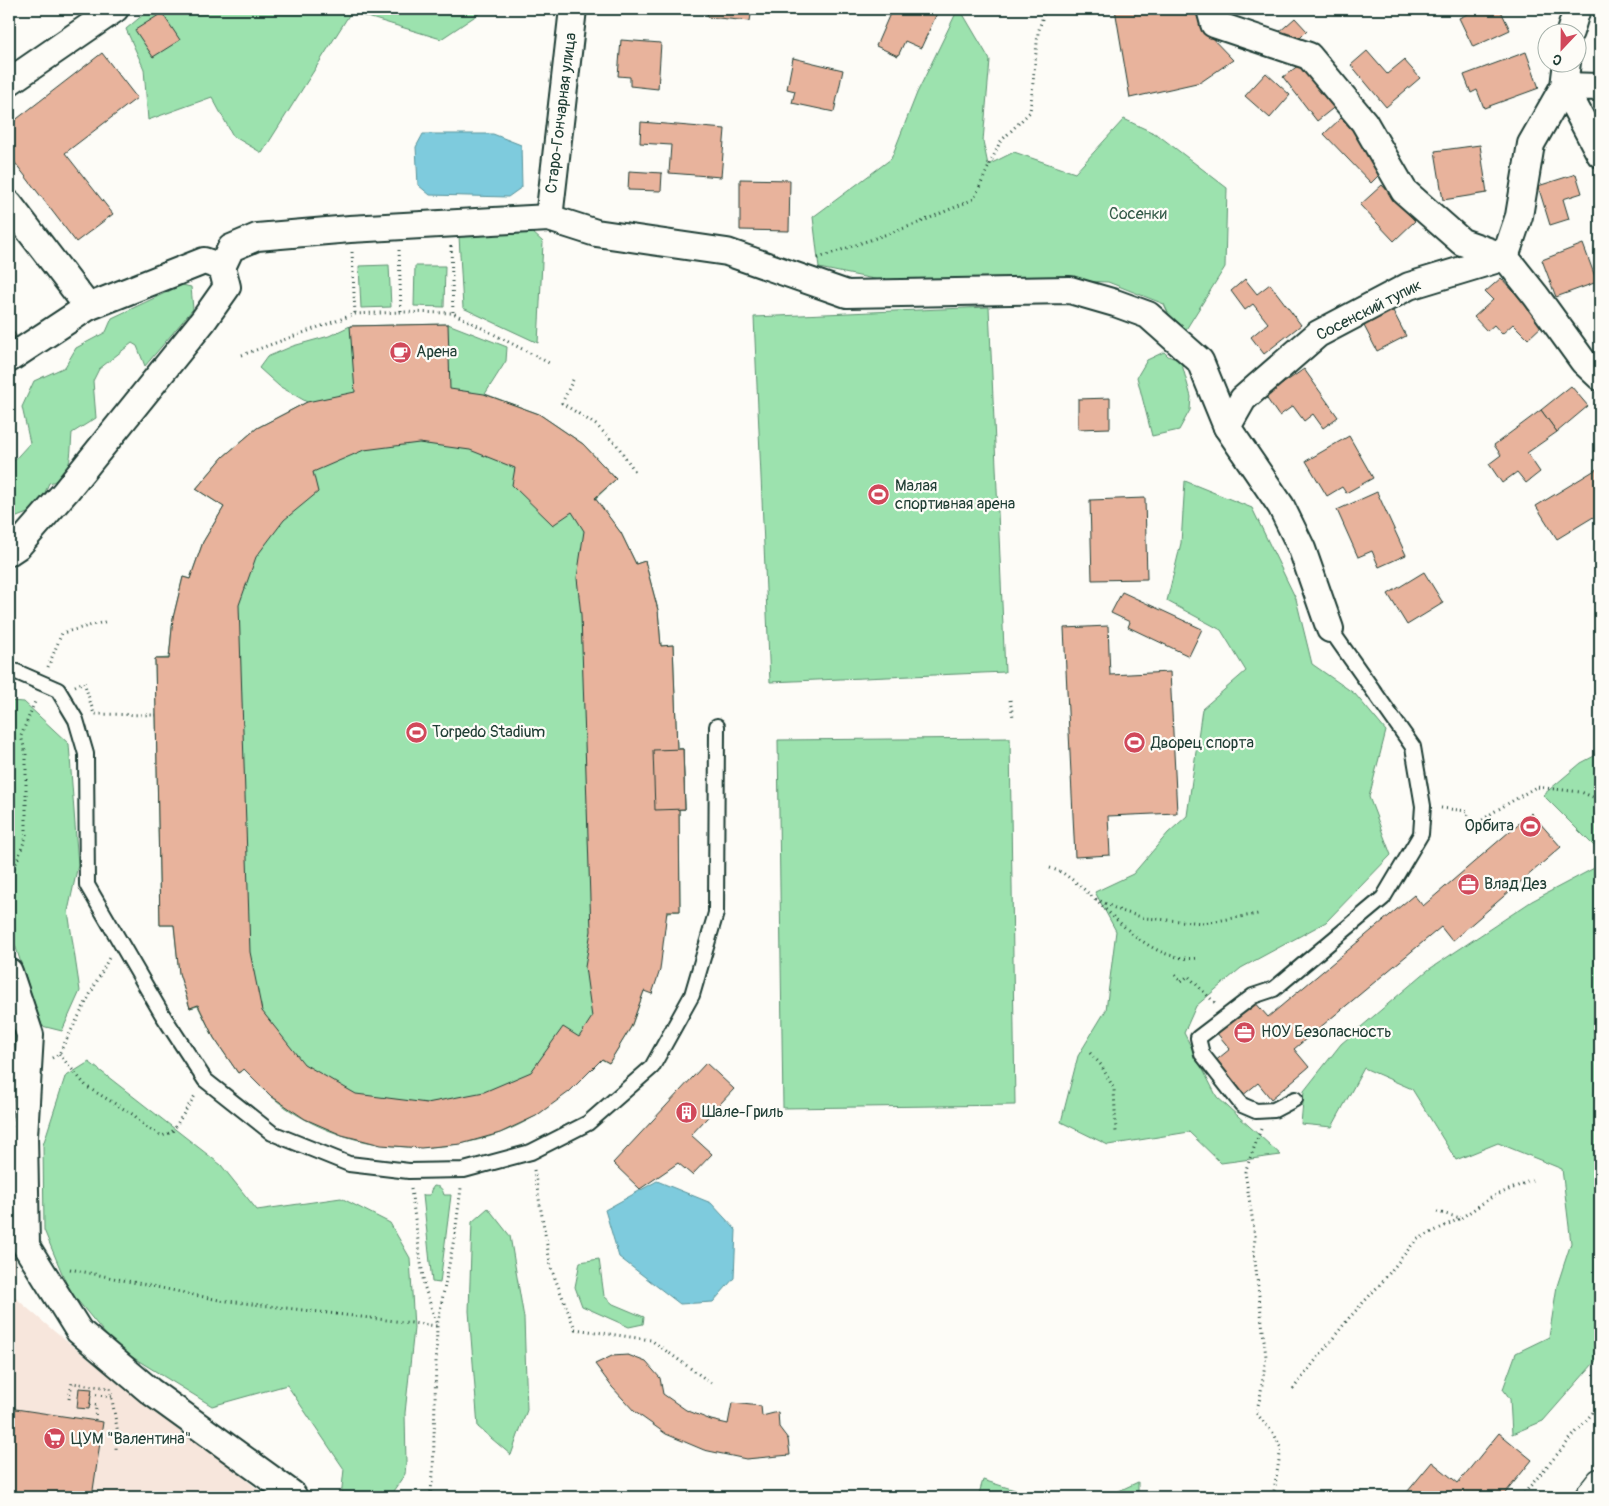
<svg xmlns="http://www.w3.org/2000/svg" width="1609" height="1506" font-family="Pangolin,sans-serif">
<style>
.built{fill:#f7e6dc}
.green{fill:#9ce2ae;stroke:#5e9071}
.water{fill:#7ecbdd;stroke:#589299}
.building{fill:#e8b39c;stroke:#1f3d34;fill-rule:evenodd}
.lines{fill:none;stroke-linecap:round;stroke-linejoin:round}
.service-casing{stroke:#1f3d34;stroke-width:18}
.minor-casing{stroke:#1f3d34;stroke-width:30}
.primary-casing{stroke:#1f3d34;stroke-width:31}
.path{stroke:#1f3d34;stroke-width:3;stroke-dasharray:1 4;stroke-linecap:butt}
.service{stroke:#fdfcf7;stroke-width:14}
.minor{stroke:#fdfcf7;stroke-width:26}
.primary{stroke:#fdfcf7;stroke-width:28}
.labels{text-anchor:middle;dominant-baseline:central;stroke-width:4.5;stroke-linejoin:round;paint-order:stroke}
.street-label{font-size:16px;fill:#1f3d34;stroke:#fdfcf7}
.park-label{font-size:16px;fill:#385e4c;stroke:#fdfcf7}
.poi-label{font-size:16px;fill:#1f3d34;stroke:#fdfcf7;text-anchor:start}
</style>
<rect width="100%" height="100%" fill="#fdfcf7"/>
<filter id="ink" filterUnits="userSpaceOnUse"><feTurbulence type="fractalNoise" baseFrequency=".02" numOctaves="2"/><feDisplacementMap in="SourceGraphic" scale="10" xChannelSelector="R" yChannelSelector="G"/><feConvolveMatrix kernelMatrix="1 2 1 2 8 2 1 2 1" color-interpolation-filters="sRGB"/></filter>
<g filter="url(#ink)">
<polygon class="built" points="9,1173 21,1229 10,1293 55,1332 177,1429 238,1473 267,1497 9,1497"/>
<g class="green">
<polygon points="150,9 486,9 441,39 351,12 262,153 233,136 212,97 148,120 144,69 126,29"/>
<polygon points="958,9 960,9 990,60 983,141 988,165 1014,152 1075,173 1124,119 1158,135 1227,188 1225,267 1180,339 1164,304 1108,282 1025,279 914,287 819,268 813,217 891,159 917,93"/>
<polygon points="531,231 543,242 538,343 463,308 459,236"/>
<polygon points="389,265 391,307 361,308 359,266"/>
<polygon points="415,266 445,266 444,307 414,306"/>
<path d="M182,285L191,287L193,309L145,366L137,346L132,343L99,369L93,381L96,418L72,433C70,454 73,478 49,483L38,509L9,520V466L30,443L22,407L34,381L65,367L76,348L106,332L112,318Z"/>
<polygon points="989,307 1005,672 770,682 754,317"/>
<path d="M448,324L507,347L506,361L485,394L539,414L583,444L616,479L595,499L621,533L636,564L645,561L658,610L661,646L673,645L677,749H683L685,809H679L680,911L667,912L644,991L631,1027L609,1063L601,1059C586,1072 571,1086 556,1099C549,1104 543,1112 535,1116C457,1164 341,1156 271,1096C262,1088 253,1078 245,1069L238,1073L214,1038L198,1006L190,1008L179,973L174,925H160L155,659L169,658L173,618L183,577L190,579L203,542L224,507L196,489L223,457L257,428L307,402L279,386L259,368L267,357L293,346L329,336L350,326Z"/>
<polygon points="1164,352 1168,356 1181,361 1191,397 1190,410 1179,430 1152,436 1137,377 1147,360"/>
<polygon points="1185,481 1252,508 1296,599 1312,664 1355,694 1386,731 1369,797 1391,855 1326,922 1241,968 1196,1006 1184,1033 1217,1097 1281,1155 1221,1163 1189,1132 1108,1145 1061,1122 1078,1056 1106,1010 1116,931 1095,892 1133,874 1168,833 1187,816 1202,709 1246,671 1221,630 1167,601 1181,543"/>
<polygon points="9,701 24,702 69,744 78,865 68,911 80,991 62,1031 42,1026 14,942 9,934"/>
<polygon points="1010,738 1015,1105 783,1108 778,740"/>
<polygon points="1600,753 1600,852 1543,795 1581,763"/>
<polygon points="1600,865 1600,1356 1543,1421 1512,1434 1510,1399 1503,1389 1516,1353 1549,1337 1557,1286 1571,1243 1562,1169 1498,1143 1456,1160 1412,1089 1364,1068 1332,1127 1301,1124 1304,1091 1341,1044 1428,970 1532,901"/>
<polygon points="9,1018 18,1021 9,1089 15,1130 9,1131"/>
<polygon points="89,1062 221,1165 257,1210 341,1198 390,1223 410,1258 414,1328 405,1413 406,1463 405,1474 389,1497 341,1497 344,1469 287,1385 212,1406 116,1347 69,1290 44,1230 43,1145 65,1077"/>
<path d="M434,1186C441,1187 442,1188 444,1195H451L440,1283L432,1282L423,1195H430L431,1190Z"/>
<polygon points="488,1208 510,1236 524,1318 527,1410 511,1455 478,1427 469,1311 472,1222"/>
<polygon points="599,1259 604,1296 613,1304 644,1317 643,1324 629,1327 582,1306 575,1287 580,1262"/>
<polygon points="983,1480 1037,1497 1038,1497 978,1497"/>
<polygon points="1138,1482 1138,1497 1106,1497"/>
</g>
<g class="water">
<polygon points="423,134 493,134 521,145 522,187 508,197 430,195 418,185 416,147"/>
<polygon points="657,1181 711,1203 736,1230 734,1278 713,1302 680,1304 619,1257 605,1210"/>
</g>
<g class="building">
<polygon points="708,9 752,9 750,21 707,17"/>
<polygon points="892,9 939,9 921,48 905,41 898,56 876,46"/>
<polygon points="1115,9 1196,9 1207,33 1233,60 1201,82 1130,98"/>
<polygon points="1478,9 1500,9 1510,30 1473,47 1459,18"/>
<polygon points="162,13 180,40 153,57 135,30"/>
<polygon points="1295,18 1307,31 1291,47 1278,33"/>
<polygon points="621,40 661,43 658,89 630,86 630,77 618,76"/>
<polygon points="1367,51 1387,74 1404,60 1420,78 1386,107 1351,65"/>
<polygon points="1526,52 1539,88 1484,108 1477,90 1471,93 1464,75"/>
<polygon points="102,53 137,98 65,153 113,214 76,242 9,155 9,125"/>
<polygon points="793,58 843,70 834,112 792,103 795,91 787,89"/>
<polygon points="1303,62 1337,105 1317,121 1283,77"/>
<polygon points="1266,73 1290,95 1270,118 1245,96"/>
<polygon points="1341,118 1387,167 1371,183 1324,134"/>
<polygon points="641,122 725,129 721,177 669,173 671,145 640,143"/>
<polygon points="1480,145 1487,193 1443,200 1435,151"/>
<polygon points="629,171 662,173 661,191 628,190"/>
<polygon points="1576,174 1582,193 1563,199 1569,219 1550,225 1538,186"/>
<polygon points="740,179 790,180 789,231 740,230"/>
<polygon points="1382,185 1415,221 1394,241 1360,205"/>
<polygon points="1583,244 1597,282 1556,297 1542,260"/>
<polygon points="1501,278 1544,324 1528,339 1513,324 1502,334 1494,325 1487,331 1474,317 1493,300 1485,292"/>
<polygon points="1245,279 1257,294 1270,284 1301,325 1264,354 1251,337 1268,323 1253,304 1245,310 1231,291"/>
<polygon points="1391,307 1406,336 1377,351 1362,322"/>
<polygon points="9,324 16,336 9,340"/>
<path d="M448,324L450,389L484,394L539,414L583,444L616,479L595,498L621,533L636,564L645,561L658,610L661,646L673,645L677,749H683L685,809H679L680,911H667L660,970L652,994L644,991L631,1027L609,1063L602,1059L569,1092L536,1116L500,1133L461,1144L421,1148L381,1145L342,1135L305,1119L271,1096L244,1069L238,1073L214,1038L198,1005L190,1008L179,973L174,925H160L155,659H169L173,618L183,577L190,579L203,542L224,507L196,489L223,457L257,428L307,402L355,392L350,326ZM419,443L470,450L515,468L512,485L553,525L572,512L584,531L577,578L581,615L591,931L585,967L592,1017L579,1037L563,1027L531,1072L484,1092L427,1103L356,1094L304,1064L262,1011L250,952L239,605L256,557L284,520L318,492L313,472L364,450Z"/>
<polygon points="1304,369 1338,417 1323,428 1313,414 1304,421 1293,406 1279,416 1265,396"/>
<polygon points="1571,386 1588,406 1557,432 1541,410"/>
<polygon points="1110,398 1110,428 1078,429 1078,399"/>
<polygon points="1541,410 1557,432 1527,453 1540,472 1526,483 1517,472 1502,483 1489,464 1501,455 1494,445"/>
<polygon points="1349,436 1373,478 1346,493 1342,487 1327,496 1306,461"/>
<polygon points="1600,467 1600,513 1557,539 1536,506"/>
<polygon points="1377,492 1406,555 1379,567 1372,551 1358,557 1337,510"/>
<polygon points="1145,498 1147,579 1092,580 1090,500"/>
<polygon points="1424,572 1443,603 1407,625 1388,594"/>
<polygon points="1122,592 1202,629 1189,656 1128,627 1130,622 1111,613"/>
<polygon points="9,603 13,603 12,625 9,625"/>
<polygon points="1108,626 1110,675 1170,672 1177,813 1108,816 1110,855 1075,857 1064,628"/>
<polygon points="683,749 685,809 655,810 653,750"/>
<polygon points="1531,813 1561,847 1452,941 1441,927 1294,1049 1309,1067 1271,1099 1258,1083 1242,1096 1214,1062 1230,1049 1216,1032 1254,1001 1268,1017 1414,895 1423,906"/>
<polygon points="706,1063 734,1089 691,1135 712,1154 692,1175 678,1163 640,1189 613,1163"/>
<polygon points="628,1355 646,1362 660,1378 663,1394 686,1410 711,1420 728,1424 732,1403 761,1406 762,1416 778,1412 779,1427 788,1439 790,1455 746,1459 704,1450 666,1434 635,1412 612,1387 595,1364 612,1356"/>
<polygon points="79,1388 92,1389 89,1409 77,1408"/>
<polygon points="9,1408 103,1422 92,1497 9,1497"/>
<polygon points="1499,1433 1532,1460 1502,1497 1403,1497 1432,1462 1458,1483"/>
<polygon points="1238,1492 1267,1497 1237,1497"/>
</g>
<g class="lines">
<defs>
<g id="service">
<polyline points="9,671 12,670 58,690 76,720 86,754 87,885 162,1014 205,1080 272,1133 349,1164 409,1171 464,1170 531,1152 588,1123 652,1067 692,995 716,913 717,726"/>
<polyline points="1295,1099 1274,1110 1256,1111 1242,1105 1202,1054 1198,1038 1253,996 1274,989 1383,898 1421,834 1423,806 1413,747 1330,629"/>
</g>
<g id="minor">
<polyline points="1210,9 1214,24 1309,56 1364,122 1404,191 1462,242 1505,257"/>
<polyline points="1570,32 1577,9"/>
<polyline points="9,82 115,9"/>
<polyline points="1600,87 1564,86 1600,154"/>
<polyline points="9,204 88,307"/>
<polyline points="549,218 573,9"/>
<polyline points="1505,257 1519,216 1531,144 1564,86 1567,62"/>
<polyline points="1505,257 1536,296 1583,361 1600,377"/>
<polyline points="9,359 88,307 204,261 222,267"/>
<polyline points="9,552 18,546 66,491 203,321 227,287 222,267 231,248 257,237 350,229 549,218 596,233 727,252 847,294 1070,290 1115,303 1148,315 1200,361 1227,427"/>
<polyline points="1330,629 1302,549 1281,506 1227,427 1243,399 1318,334 1409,286 1505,257"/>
<polyline points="9,972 30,1035 24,1136 26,1246 79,1331 150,1391 292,1494 294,1497"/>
</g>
<polyline id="primary" points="1589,1497 1600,1483"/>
</defs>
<use href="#service" class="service-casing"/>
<use href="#minor" class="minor-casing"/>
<use href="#primary" class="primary-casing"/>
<g class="path">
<polyline points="451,246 453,313"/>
<polyline points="399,250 401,312"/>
<polyline points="352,252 355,314"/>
<polyline points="818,258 916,224 974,199 1000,142 1030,112 1038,33 1045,9"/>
<polyline points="242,355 355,314 401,312 453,313 551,364"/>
<polyline points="573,380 562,403 596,425 617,445 636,473"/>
<polyline points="48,667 62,633 108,621"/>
<polyline points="75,686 84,682 94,714 156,715"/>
<polyline points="1010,700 1013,717"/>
<polyline points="1441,808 1467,811 1473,827 1492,813 1536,787 1581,792 1600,800"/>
<path d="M1050,868C1056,870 1062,872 1067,876C1107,903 1144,964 1198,958"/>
<polyline points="9,882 26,837 26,754 21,736 36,699"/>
<polyline points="1096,899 1121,911 1145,918 1204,923 1258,914"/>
<polyline points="1175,975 1181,982 1188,976 1215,1003"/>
<polyline points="1090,1053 1101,1065 1114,1089 1116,1133"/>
<polyline points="59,1054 87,1087 134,1115 147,1128 162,1136 172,1132 196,1094"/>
<polyline points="52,1058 59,1054 109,958"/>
<polyline points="1261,1129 1245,1172 1255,1236 1254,1252 1266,1357 1260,1398 1256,1413 1274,1434 1281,1448 1273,1497"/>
<polyline points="534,1170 551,1268 575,1329 651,1340 711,1383"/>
<polyline points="411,1189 424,1285 437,1325"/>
<polyline points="1437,1212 1461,1218 1492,1197 1532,1180"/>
<polyline points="70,1269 219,1300 437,1326"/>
<polyline points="1293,1389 1349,1318 1383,1281 1416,1240 1461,1218"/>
<polyline points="91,1394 112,1397"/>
<polyline points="69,1399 72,1383 110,1388 117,1428 116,1450"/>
<polyline points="90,1404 96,1405 95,1421"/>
<polyline points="430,1497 433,1475 437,1326 455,1234 461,1188"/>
<polyline points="1521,1497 1600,1404"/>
</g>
<use href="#service" class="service"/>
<use href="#minor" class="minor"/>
<use href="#primary" class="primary"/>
</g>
</g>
<defs>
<symbol id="cafe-disc" viewBox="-11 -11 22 22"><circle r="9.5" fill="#d1495b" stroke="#fdfcf7"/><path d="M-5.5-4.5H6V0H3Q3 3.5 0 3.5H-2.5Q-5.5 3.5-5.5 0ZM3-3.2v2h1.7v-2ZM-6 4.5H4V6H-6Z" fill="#fff"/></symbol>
<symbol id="stadium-disc" viewBox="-11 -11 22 22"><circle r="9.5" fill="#d1495b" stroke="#fdfcf7"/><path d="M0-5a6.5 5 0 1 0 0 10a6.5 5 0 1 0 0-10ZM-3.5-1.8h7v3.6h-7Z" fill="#fff"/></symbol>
<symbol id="office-disc" viewBox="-11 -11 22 22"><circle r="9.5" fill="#d1495b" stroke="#fdfcf7"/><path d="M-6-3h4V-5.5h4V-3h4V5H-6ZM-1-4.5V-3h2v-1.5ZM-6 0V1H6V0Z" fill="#fff"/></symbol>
<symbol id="building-disc" viewBox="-11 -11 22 22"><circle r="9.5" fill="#d1495b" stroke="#fdfcf7"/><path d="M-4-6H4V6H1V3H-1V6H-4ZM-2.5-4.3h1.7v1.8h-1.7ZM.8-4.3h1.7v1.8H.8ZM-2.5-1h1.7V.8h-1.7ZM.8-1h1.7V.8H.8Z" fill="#fff"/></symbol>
<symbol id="supermarket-disc" viewBox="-11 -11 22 22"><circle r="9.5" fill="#d1495b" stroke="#fdfcf7"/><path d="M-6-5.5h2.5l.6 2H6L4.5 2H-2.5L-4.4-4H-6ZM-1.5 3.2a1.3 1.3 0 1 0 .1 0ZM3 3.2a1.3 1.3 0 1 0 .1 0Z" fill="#fff"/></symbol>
</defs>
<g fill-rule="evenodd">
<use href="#cafe-disc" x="388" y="340" width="25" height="25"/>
<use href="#stadium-disc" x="866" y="482" width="25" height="25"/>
<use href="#stadium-disc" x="404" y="720" width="25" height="25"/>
<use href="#stadium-disc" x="1122" y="730" width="25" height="25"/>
<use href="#stadium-disc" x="1518" y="814" width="25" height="25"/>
<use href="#office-disc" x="1456" y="872" width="25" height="25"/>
<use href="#office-disc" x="1232" y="1020" width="25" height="25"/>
<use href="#building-disc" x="674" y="1100" width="25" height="25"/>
<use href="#supermarket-disc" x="42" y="1426" width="25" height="25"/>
</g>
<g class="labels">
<g class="street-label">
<text transform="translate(561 113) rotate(-83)">Старо-Гончарная улица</text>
<text transform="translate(1369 310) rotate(-27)">Сосенский тупик</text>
</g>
<g class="park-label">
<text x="1138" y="214">Сосенки</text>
</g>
<g class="poi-label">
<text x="416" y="352">Арена</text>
<text x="895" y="486">Малая<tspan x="895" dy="18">спортивная арена</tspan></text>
<text x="432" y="732">Torpedo Stadium</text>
<text x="1151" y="743">Дворец спорта</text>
<text x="1514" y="826" text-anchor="end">Орбита</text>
<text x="1484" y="884">Влад Дез</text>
<text x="1261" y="1032">НОУ Безопасность</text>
<text x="702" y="1112">Шале-Гриль</text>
<text x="71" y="1439">ЦУМ "Валентина"</text>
</g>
</g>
<rect width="1609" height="1506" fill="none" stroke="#fdfcf7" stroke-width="30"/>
<rect x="15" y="15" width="1579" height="1476" fill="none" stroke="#1f3d34" stroke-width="2" filter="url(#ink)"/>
<g transform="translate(1562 48) rotate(202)"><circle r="24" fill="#fdfcf7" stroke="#a4b0a9"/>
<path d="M0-4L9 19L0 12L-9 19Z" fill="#d1495b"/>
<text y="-8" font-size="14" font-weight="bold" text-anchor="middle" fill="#1f3d34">С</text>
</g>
</svg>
